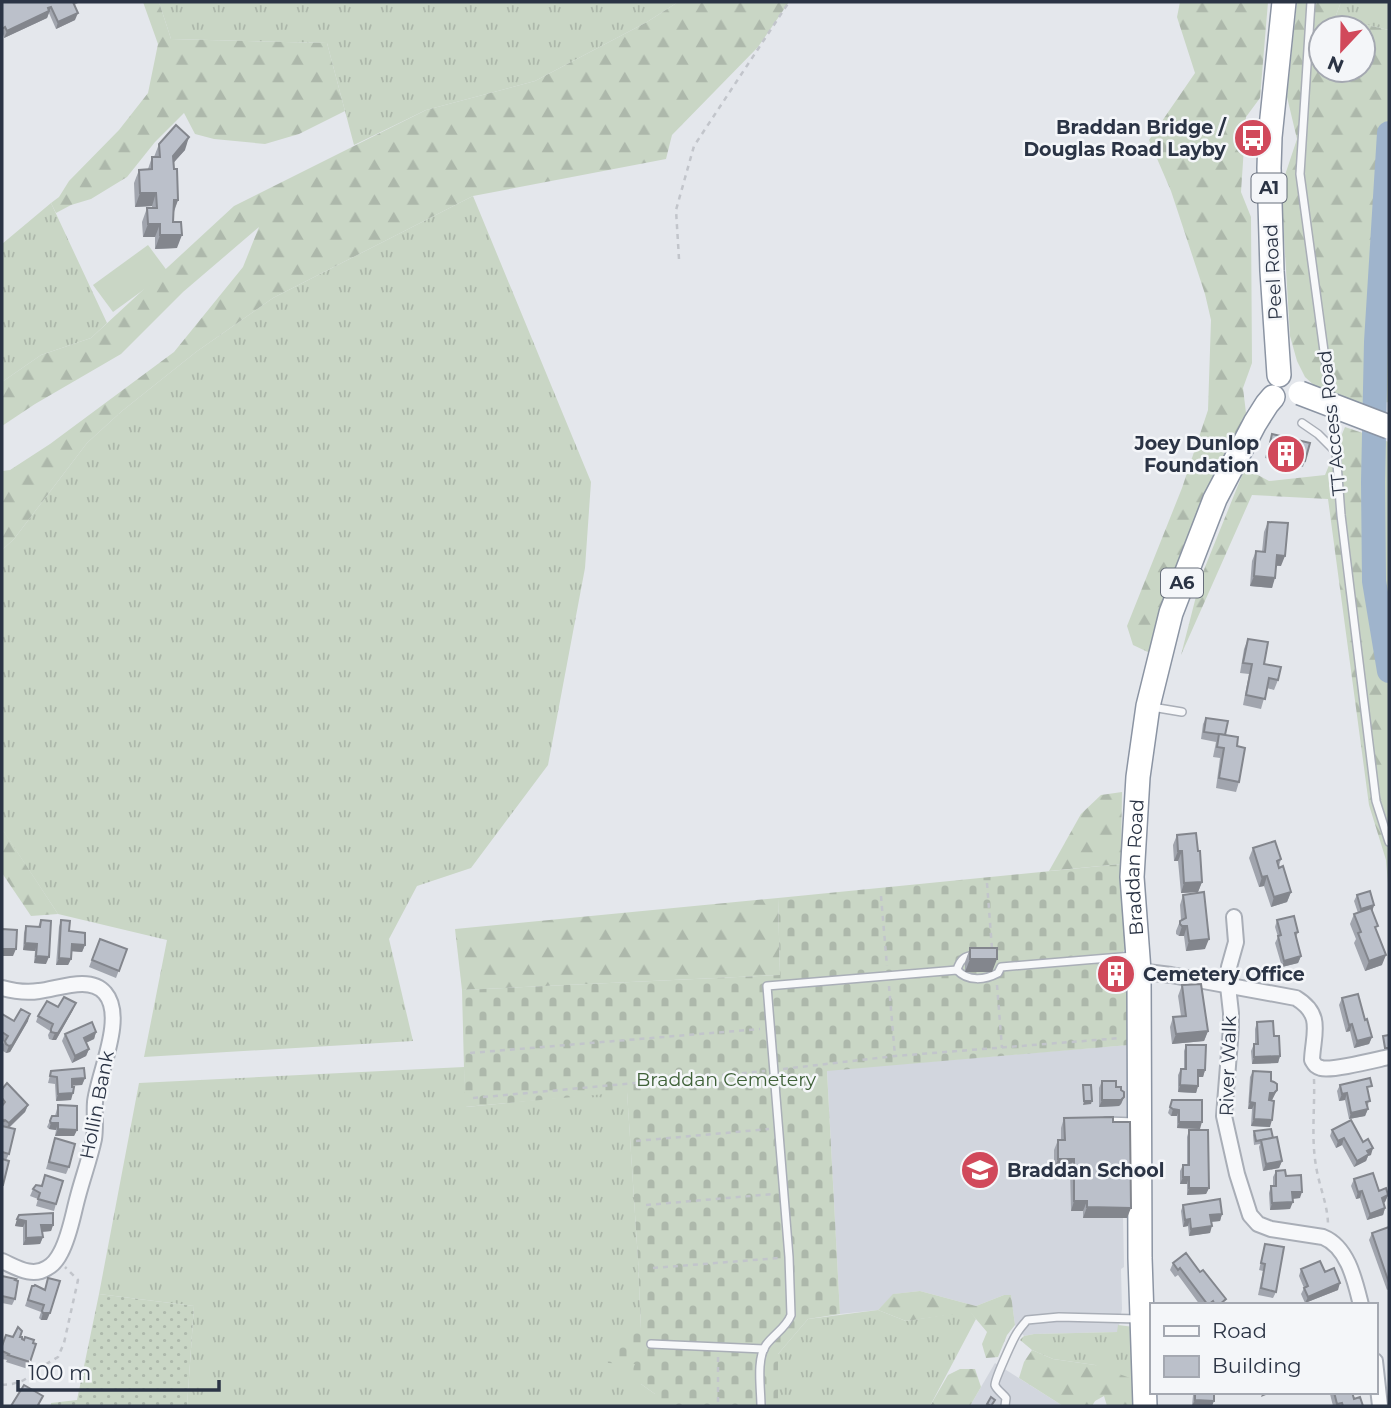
<svg xmlns="http://www.w3.org/2000/svg" width="1391" height="1408" font-family="Montserrat,sans-serif">
<style>
.built{fill:#d2d6de}
.grass{fill:url(#grass-tufts)}
.forest{fill:url(#forest-firs);fill-rule:evenodd}
.cemetery{fill:url(#cemetery-stones)}
.garden{fill:url(#garden-dots)}
.pitch{fill:#c9d6c5}
.lines{fill:none;stroke-linecap:round;stroke-linejoin:round}
.river{stroke:#9fb4cc;stroke-width:24}
.service-casing{stroke:#a9aeb7;stroke-width:10}
.minor-casing{stroke:#a9aeb7;stroke-width:18}
.trunk-casing{stroke:#8b94a3;stroke-width:26}
.path{stroke:#c2c5cb;stroke-width:2.5;stroke-dasharray:5 5;stroke-linecap:butt}
.service{stroke:#f7f8fa;stroke-width:7}
.minor{stroke:#f7f8fa;stroke-width:14}
.trunk{stroke:#fff;stroke-width:23}
.trunk-bridge-casing{stroke:#8b94a3;stroke-width:26;stroke-linecap:butt}
.trunk-bridge{stroke:#fff;stroke-width:23}
.wall{fill:#a1a5ae}
.shaded-wall{fill:#83868d}
.building{fill:#bbc0ca;stroke:#83868d;stroke-width:2}
.labels{text-anchor:middle;dominant-baseline:central;stroke-width:5;stroke-linejoin:round;paint-order:stroke}
.shield{fill:#f4f6f9;stroke:#676e7b;stroke-width:2}
.shield-label{font-size:18px;font-weight:bold;fill:#2b3445}
.poi-label{font-size:19px;font-weight:bold;fill:#2b3445;stroke:#f4f6f9;text-anchor:end}
.street-label{font-size:19px;fill:#2b3445;stroke:#f4f6f9}
.park-label{font-size:19px;fill:#3f6138;stroke:#f4f6f9}
</style>
<defs>
<pattern id="grass-tufts" width="24" height="20" patternUnits="userSpaceOnUse" patternTransform="scale(1.75)"><rect width="24" height="20" fill="#c9d6c5"/><path d="M3 7l-1-3M5 7V3M7 7l1-3M15 17l-1-3M17 17v-4M19 17l1-3" fill="none" stroke="#adb8ab"/></pattern>
<pattern id="forest-firs" width="22" height="20" patternUnits="userSpaceOnUse" patternTransform="scale(1.75)"><rect width="22" height="20" fill="#c9d6c5"/><path d="M5 1l3.5 6h-7zM16 11l3.5 6h-7z" fill="#adb8ab"/></pattern>
<pattern id="cemetery-stones" width="16" height="16" patternUnits="userSpaceOnUse" patternTransform="scale(1.75)"><rect width="16" height="16" fill="#c9d6c5"/><path d="M2 7V4a2 2 0 0 1 4 0v3zM10 15v-3a2 2 0 0 1 4 0v3z" fill="#adb8ab"/></pattern>
<pattern id="garden-dots" width="8" height="8" patternUnits="userSpaceOnUse" patternTransform="scale(1.75)"><rect width="8" height="8" fill="#c9d6c5"/><path d="M2 2h.1M6 6h.1" fill="none" stroke="#adb8ab" stroke-width="1.8" stroke-linecap="round"/></pattern>
</defs>
<rect width="100%" height="100%" fill="#e4e7ec"/>
<g class="built">
<polygon points="1129,1045 1130,1122 1127,1218 1123,1218 1124,1267 1121,1269 1122,1309 1118,1332 1034,1334 1024,1336 1015,1325 1011,1296 1004,1295 976,1306 920,1291 894,1294 878,1310 840,1314 827,1070"/>
<polygon points="995,1363 1063,1406 970,1406"/>
</g>
<g class="grass">
<polygon points="159,2 678,2 647,22 535,81 426,110 354,145 327,43 171,39"/>
<polygon points="1341,2 1389,2 1389,30 1335,18"/>
<polygon points="473,196 591,482 585,568 548,765 471,868 417,886 389,939 413,1041 144,1057 167,940 58,914 2,829 2,550 14,539 87,443 122,411 196,352 273,298"/>
<polygon points="51,203 107,323 91,338 41,355 2,382 2,244"/>
<polygon points="464,1067 466,1107 627,1091 638,1260 641,1329 636,1364 641,1384 655,1394 655,1406 187,1406 194,1306 99,1294 139,1083"/>
<polygon points="878,1310 906,1321 970,1311 976,1319 930,1406 778,1406 778,1354 808,1319"/>
<polygon points="1118,1325 1134,1327 1136,1392 1095,1365 1053,1359 1032,1350 1020,1340 1024,1336 1034,1334 1117,1332"/>
</g>
<g class="forest">
<polygon points="143,2 159,2 171,39 327,43 345,111 299,134 265,144 214,139 195,134 184,113 155,142 127,177 91,199 71,205 56,213 51,203 59,197 69,181 119,130 148,93 158,44"/>
<polygon points="678,2 789,2 758,47 672,135 666,159 473,196 273,298 196,352 122,411 87,443 14,539 2,550 2,471 10,470 50,444 174,352 243,267 259,227 183,292 121,354 35,404 2,426 2,382 41,355 91,338 234,206 426,110 535,81 647,22"/>
<polygon points="1180,2 1268,2 1260,98 1246,117 1241,192 1251,217 1252,363 1243,388 1246,413 1202,507 1150,653 1133,645 1127,626 1182,488 1208,410 1211,320 1205,294 1171,191 1149,140 1195,73 1177,17"/>
<path d="M1297,2H1341L1335,18L1389,30V402L1355,406L1318,389L1305,377L1297,361L1290,336L1281,187L1297,139L1287,97ZM1321,28H1363V70H1321Z"/>
<polygon points="1345,427 1389,442 1389,896 1386,860 1369,805 1328,499 1252,495 1181,655 1201,577 1245,468 1269,481 1325,475"/>
<polygon points="1122,792 1121,864 1049,871 1081,814 1101,795"/>
<polygon points="2,829 7,836 58,914 31,916 2,873"/>
<polygon points="778,898 780,975 462,990 455,929"/>
<polygon points="920,1291 976,1306 1004,1295 1011,1295 1015,1325 1007,1335 998,1357 986,1358 982,1344 987,1332 970,1312 906,1321 878,1310 893,1294"/>
<polygon points="1032,1350 1053,1359 1095,1365 1130,1378 1136,1392 1136,1406 1107,1406 1104,1396 1095,1401 1092,1406 1063,1406 1019,1378 1024,1362"/>
<polygon points="960,1369 975,1369 981,1387 970,1406 930,1406 948,1375"/>
</g>
<polygon class="cemetery" points="1121,864 1126,947 1123,952 1124,960 1127,963 1129,1045 827,1071 840,1314 808,1319 778,1354 778,1406 655,1406 655,1394 641,1384 627,1382 635,1364 608,1363 605,1347 641,1329 638,1260 627,1092 465,1107 462,990 780,975 778,898"/>
<polygon class="garden" points="99,1294 194,1306 187,1406 51,1406 51,1403 77,1400"/>
<polygon class="pitch" points="148,245 168,272 113,312 93,285"/>
<g class="lines">
<polyline class="river" points="1389,133 1376,342 1373,482 1374,581 1389,671"/>
<defs>
<g id="service">
<polyline points="1311,2 1300,174 1334,425 1341,515 1376,801 1389,842"/>
<polyline points="1302,423 1318,434 1336,452"/>
<polyline points="1152,707 1182,712"/>
<path d="M957,970C960,959 965,956 975,955"/>
<polyline points="1106,1121 1136,1122"/>
<polyline points="651,1344 764,1349"/>
<path d="M761,1406C761,1389 756,1359 766,1345C774,1334 786,1328 791,1315L789,1257L767,986L957,970C968,982 985,980 998,973L1001,967L1133,956"/>
<path d="M1005,1406L1006,1398C1003,1394 996,1389 995,1385C994,1381 1013,1339 1017,1333C1020,1328 1024,1324 1027,1320L1059,1317L1138,1319"/>
</g>
<g id="minor">
<path d="M1234,917L1236,942L1229,967L1228,986L1231,1013V1028L1224,1116L1237,1174L1250,1215L1258,1224L1271,1229L1323,1237C1348,1247 1355,1281 1361,1305"/>
<path d="M1139,971L1171,975L1296,998C1324,1015 1313,1034 1312,1060C1315,1065 1315,1066 1321,1068C1332,1071 1375,1060 1389,1057"/>
<path d="M2,988C13,991 27,993 39,991C58,989 90,975 105,993C126,1017 98,1074 95,1102C94,1114 96,1126 94,1139C90,1158 83,1177 78,1196C73,1214 70,1235 61,1252C58,1258 53,1265 47,1268C32,1278 16,1267 2,1261"/>
<polyline points="1375,1361 1380,1406"/>
</g>
<g id="trunk">
<polyline points="1279,375 1272,271 1269,168 1270,137 1284,2"/>
<path id="s1" d="M1145,1406L1140,1258L1139,971L1132,877L1138,777L1148,706L1171,613L1215,499L1255,423L1267,404L1273,397"/>
</g>
</defs>
<use href="#service" class="service-casing"/>
<use href="#minor" class="minor-casing"/>
<use href="#trunk" class="trunk-casing"/>
<g class="path">
<polyline points="679,259 676,210 694,146 789,2"/>
<polyline points="987,883 992,949"/>
<polyline points="881,896 887,966"/>
<polyline points="997,985 1002,1048"/>
<polyline points="889,986 895,1056"/>
<polyline points="470,1053 760,1029"/>
<polyline points="783,1069 895,1056 1121,1038"/>
<path d="M1314,1079C1315,1108 1311,1137 1316,1166C1319,1186 1328,1205 1328,1225"/>
<polyline points="473,1098 765,1071"/>
<polyline points="636,1141 769,1129"/>
<polyline points="646,1205 773,1194"/>
<polyline points="653,1268 779,1258"/>
<polyline points="718,1357 718,1406"/>
<polyline points="2,1385 12,1384 22,1381 34,1374 38,1369 58,1357 64,1343 78,1280 65,1267"/>
</g>
<use href="#service" class="service"/>
<use href="#minor" class="minor"/>
<use href="#trunk" class="trunk"/>
<defs>
<polyline id="trunk-bridge" points="1300,393 1389,427"/>
</defs>
<use href="#trunk-bridge" class="trunk-bridge-casing"/>
<use href="#trunk-bridge" class="trunk-bridge"/>
</g>
<g class="wall">
<polygon points="2,2 79,2 78,3 74,5 75,20 56,29 49,13 47,18 4,38 3,34"/>
<polygon points="159,144 185,150 173,163 178,200 174,212 173,222 177,248 155,249 155,237 143,237 142,222 147,208 152,208 152,206 135,207 134,183 139,170 148,169 152,157 154,157"/>
<polygon points="1272,434 1305,461 1303,467 1265,458"/>
<polygon points="1268,522 1281,566 1276,566 1272,588 1250,586 1252,561 1256,551 1262,552 1264,532"/>
<polygon points="1248,639 1264,664 1278,680 1274,690 1267,688 1261,709 1243,705 1249,674 1240,673 1244,649"/>
<polygon points="1206,718 1237,746 1239,782 1236,792 1216,788 1220,758 1213,757 1216,742 1201,739 1203,724"/>
<polygon points="1177,835 1202,882 1198,892 1181,893 1178,861 1174,861 1173,845"/>
<polygon points="1253,848 1281,859 1279,866 1291,892 1287,902 1271,907 1264,886 1259,887 1249,858"/>
<polygon points="1183,895 1205,949 1186,951 1184,936 1179,936 1176,934 1176,931 1180,921 1181,920 1180,905"/>
<polygon points="1357,895 1374,905 1372,912 1382,965 1365,971 1354,943 1356,939 1350,924 1354,914 1358,913 1354,901"/>
<polygon points="41,920 46,964 34,963 35,951 23,950 24,933 26,926 38,927"/>
<polygon points="61,920 69,931 85,945 82,952 71,951 71,959 68,965 56,965 59,927"/>
<polygon points="1277,920 1298,932 1296,937 1301,956 1298,963 1282,967 1275,943 1278,937 1275,927"/>
<polygon points="100,939 127,949 116,978 89,967"/>
<polygon points="970,948 992,972 965,972 965,962"/>
<polygon points="1182,985 1208,1031 1204,1041 1172,1044 1170,1027 1173,1017 1181,1016 1178,996"/>
<polygon points="1342,998 1365,1020 1372,1037 1369,1044 1354,1048 1350,1031 1346,1032 1339,1005"/>
<polygon points="58,1007 73,1010 56,1040 52,1040 49,1039 48,1035 50,1031 36,1022 38,1016"/>
<polygon points="2,1014 14,1021 28,1021 10,1052 6,1053 3,1051 2,1047 4,1042 2,1040"/>
<polygon points="1257,1022 1274,1036 1280,1056 1278,1063 1252,1064 1251,1051 1254,1044 1255,1044 1255,1029"/>
<polygon points="96,1032 94,1039 86,1043 89,1049 86,1056 72,1063 62,1041 65,1034"/>
<polygon points="1186,1045 1205,1070 1203,1077 1198,1077 1198,1086 1196,1093 1178,1092 1178,1075 1181,1069 1184,1069 1184,1051"/>
<polygon points="51,1071 85,1078 82,1085 72,1085 71,1100 56,1101 55,1084 48,1083"/>
<polygon points="1253,1071 1271,1081 1277,1090 1272,1100 1269,1100 1270,1127 1251,1126 1252,1109 1248,1109 1250,1077"/>
<polygon points="1102,1081 1121,1090 1124,1097 1121,1104 1119,1106 1099,1107 1099,1088"/>
<polygon points="1340,1085 1369,1093 1368,1108 1365,1116 1349,1119 1345,1100 1339,1101 1337,1091"/>
<polygon points="2,1089 28,1105 25,1112 9,1128 9,1154 6,1160 9,1161 2,1188"/>
<polygon points="1172,1100 1200,1129 1177,1128 1177,1116 1171,1116 1168,1113"/>
<polygon points="58,1105 77,1130 74,1136 55,1136 56,1130 49,1129 47,1127 52,1116 55,1116"/>
<polygon points="1064,1118 1113,1122 1127,1218 1083,1218 1083,1211 1071,1211 1070,1169 1054,1169 1054,1150 1058,1140 1061,1140 1061,1128"/>
<polygon points="1189,1130 1209,1188 1206,1194 1187,1195 1187,1184 1180,1184 1180,1171 1183,1165 1187,1165 1187,1137"/>
<polygon points="1332,1130 1363,1142 1371,1155 1368,1156 1366,1161 1354,1167 1342,1145 1336,1148 1330,1136"/>
<polygon points="1254,1131 1282,1161 1279,1168 1263,1171 1259,1147 1260,1144 1254,1145 1253,1135"/>
<polygon points="55,1138 69,1167 66,1174 46,1169"/>
<polygon points="1276,1171 1286,1176 1300,1198 1292,1199 1290,1209 1270,1210 1269,1193 1271,1186 1273,1186 1273,1177"/>
<polygon points="45,1175 56,1204 54,1211 36,1206 38,1199 30,1196 33,1189 41,1186"/>
<polygon points="1354,1179 1388,1195 1385,1202 1384,1203 1385,1208 1383,1215 1367,1220 1360,1198 1356,1199 1351,1186"/>
<polygon points="1183,1205 1222,1214 1220,1221 1211,1222 1210,1233 1189,1236 1188,1226 1183,1227 1181,1211"/>
<polygon points="19,1215 53,1225 51,1231 42,1232 43,1237 40,1244 23,1245 23,1227 15,1226"/>
<polygon points="1389,1227 1389,1289 1387,1290 1369,1240 1372,1233"/>
<polygon points="1265,1244 1276,1292 1273,1298 1258,1295 1263,1271 1259,1270"/>
<polygon points="1186,1253 1224,1305 1200,1305 1178,1275 1175,1277 1170,1270 1173,1263"/>
<polygon points="1301,1269 1325,1272 1338,1290 1305,1303 1301,1294 1304,1288 1299,1276"/>
<polygon points="2,1276 15,1299 12,1305 2,1303"/>
<polygon points="32,1286 44,1289 47,1320 41,1320 39,1318 41,1312 25,1306"/>
<polygon points="20,1337 22,1339 36,1344 28,1369 6,1362 7,1360 2,1359 2,1345"/>
<polygon points="1187,1392 1214,1392 1212,1406 1192,1406 1193,1395 1186,1395"/>
<polygon points="1330,1392 1352,1392 1354,1399 1363,1406 1333,1406 1330,1394"/>
</g>
<g class="shaded-wall">
<polygon points="51,7 47,18 4,38 7,31"/>
<polygon points="78,13 75,20 56,29 58,22"/>
<polygon points="189,137 185,150 168,169 173,156"/>
<polygon points="140,193 156,193 152,206 135,207"/>
<polygon points="174,200 178,200 173,213"/>
<polygon points="148,224 160,224 155,237 143,237"/>
<polygon points="160,235 182,235 177,248 155,249"/>
<polygon points="1277,555 1285,556 1281,566 1273,565"/>
<polygon points="1254,576 1275,578 1272,588 1250,586"/>
<polygon points="1178,851 1182,851 1178,861 1174,861"/>
<polygon points="1267,876 1264,886 1259,887 1262,877"/>
<polygon points="1202,882 1198,892 1181,893 1184,883"/>
<polygon points="1291,892 1287,902 1271,907 1274,897"/>
<polygon points="1374,905 1372,912 1358,916 1361,909"/>
<polygon points="1182,926 1187,926 1184,936 1179,936"/>
<polygon points="1209,939 1205,949 1186,951 1189,941"/>
<polygon points="25,943 37,944 35,951 23,950"/>
<polygon points="72,944 85,945 82,952 69,951"/>
<polygon points="2,949 16,949 13,956 2,956"/>
<polygon points="1386,955 1382,965 1365,971 1369,961"/>
<polygon points="36,956 49,957 46,964 34,963"/>
<polygon points="1301,956 1298,963 1282,967 1284,961"/>
<polygon points="59,958 71,959 68,965 56,965"/>
<polygon points="970,959 997,959 992,972 965,972"/>
<polygon points="1123,976 1122,980 1112,981 1113,978"/>
<polygon points="76,1003 73,1010 56,1040 52,1040 55,1033"/>
<polygon points="30,1014 28,1021 10,1052 6,1053 9,1046"/>
<polygon points="1352,1024 1350,1031 1346,1032 1349,1025"/>
<polygon points="1208,1031 1204,1041 1172,1044 1176,1034"/>
<polygon points="96,1032 94,1039 81,1045 84,1038"/>
<polygon points="1372,1037 1369,1044 1354,1048 1357,1041"/>
<polygon points="89,1049 86,1056 72,1063 75,1056"/>
<polygon points="1280,1056 1278,1063 1252,1064 1254,1057"/>
<polygon points="1198,1070 1205,1070 1203,1077 1196,1077"/>
<polygon points="85,1078 82,1085 69,1086 72,1079"/>
<polygon points="1180,1085 1198,1086 1196,1093 1178,1092"/>
<polygon points="1277,1090 1272,1100 1267,1100 1270,1093"/>
<polygon points="73,1093 71,1100 56,1101 58,1094"/>
<polygon points="1347,1093 1345,1100 1339,1101 1342,1094"/>
<polygon points="1124,1097 1121,1104 1119,1106 1099,1107 1102,1100"/>
<polygon points="1084,1101 1092,1101 1091,1104 1083,1105"/>
<polygon points="1250,1102 1255,1103 1252,1109 1248,1109"/>
<polygon points="28,1105 25,1112 6,1130 9,1123"/>
<polygon points="1173,1109 1179,1110 1177,1116 1171,1116"/>
<polygon points="1368,1109 1365,1116 1349,1119 1351,1113"/>
<polygon points="1254,1119 1272,1120 1270,1127 1251,1126"/>
<polygon points="1179,1122 1202,1122 1200,1129 1177,1128"/>
<polygon points="51,1123 58,1123 56,1130 49,1129"/>
<polygon points="58,1129 77,1130 74,1136 55,1136"/>
<polygon points="1344,1138 1342,1145 1336,1148 1338,1141"/>
<polygon points="1373,1148 1371,1155 1368,1156 1366,1161 1354,1167 1357,1161 1367,1151"/>
<polygon points="1058,1159 1074,1159 1070,1169 1054,1169"/>
<polygon points="1282,1161 1279,1168 1263,1171 1266,1164"/>
<polygon points="1183,1177 1189,1177 1187,1184 1180,1184"/>
<polygon points="1189,1188 1209,1188 1206,1194 1187,1195"/>
<polygon points="1362,1191 1360,1198 1356,1199 1358,1192"/>
<polygon points="1292,1192 1302,1192 1300,1198 1290,1199"/>
<polygon points="1388,1195 1385,1202 1379,1204 1382,1198"/>
<polygon points="1074,1201 1087,1201 1083,1211 1071,1211"/>
<polygon points="1293,1202 1290,1209 1270,1210 1272,1203"/>
<polygon points="1087,1207 1131,1208 1127,1218 1083,1218"/>
<polygon points="1385,1208 1383,1215 1367,1220 1370,1214"/>
<polygon points="1222,1214 1220,1221 1208,1222 1210,1215"/>
<polygon points="17,1219 26,1221 23,1227 15,1226"/>
<polygon points="1190,1219 1188,1226 1183,1227 1185,1220"/>
<polygon points="41,1225 53,1225 51,1231 39,1232"/>
<polygon points="1212,1226 1210,1233 1189,1236 1191,1229"/>
<polygon points="43,1237 40,1244 23,1245 26,1238"/>
<polygon points="1340,1283 1338,1290 1305,1303 1308,1297"/>
<polygon points="43,1313 50,1313 47,1320 41,1320"/>
<polygon points="1187,1392 1194,1392 1193,1395 1186,1395"/>
<polygon points="1263,1392 1273,1392 1261,1397"/>
<polygon points="1195,1400 1214,1401 1212,1406 1192,1406"/>
</g>
<g class="building">
<polygon points="2,2 73,2 78,13 58,22 51,7 48,8 49,11 7,31 5,27 2,29"/>
<polygon points="176,125 189,137 173,156 174,169 177,169 178,200 174,200 173,222 181,222 182,235 160,235 160,224 148,224 147,208 157,208 156,193 140,193 139,170 152,169 152,157 160,157 159,144"/>
<polygon points="1272,434 1310,443 1305,461 1268,452"/>
<polygon points="1268,522 1288,523 1285,556 1277,555 1275,578 1254,576 1256,551 1265,552"/>
<polygon points="1248,639 1268,642 1264,664 1281,667 1278,680 1269,678 1265,699 1246,695 1252,664 1243,663"/>
<polygon points="1206,718 1228,721 1225,735 1204,732"/>
<polygon points="1219,734 1238,737 1237,746 1245,748 1239,782 1219,778 1224,748 1217,747"/>
<polygon points="1196,833 1198,851 1200,851 1202,882 1184,883 1182,851 1178,851 1177,835"/>
<polygon points="1275,841 1281,859 1277,861 1279,868 1283,866 1291,892 1274,897 1267,876 1262,877 1253,848"/>
<polygon points="1370,891 1374,905 1361,909 1357,895"/>
<polygon points="1204,892 1209,939 1189,941 1187,926 1182,926 1180,924 1180,921 1186,918 1183,895"/>
<polygon points="1371,908 1378,926 1375,927 1386,955 1369,961 1358,933 1361,932 1354,914"/>
<polygon points="1294,916 1298,932 1295,933 1301,956 1284,961 1278,936 1281,935 1277,920"/>
<polygon points="41,920 51,921 49,957 36,956 37,944 25,943 26,926 40,927"/>
<polygon points="61,920 70,921 69,931 85,933 85,945 72,944 71,959 59,958"/>
<polygon points="2,929 17,930 16,949 2,949"/>
<polygon points="100,939 127,949 119,971 92,960"/>
<rect x="970" y="948" width="27" height="11"/>
<polygon points="1122,963 1123,976 1113,978 1111,964"/>
<polygon points="1201,984 1208,1031 1176,1034 1173,1017 1186,1016 1182,985"/>
<polygon points="1358,994 1365,1020 1367,1019 1372,1037 1357,1041 1352,1024 1349,1025 1342,998"/>
<polygon points="64,997 76,1003 58,1033 55,1033 51,1032 51,1029 53,1024 38,1016 47,1001 58,1007"/>
<polygon points="21,1009 30,1014 12,1045 9,1046 6,1044 5,1041 8,1036 2,1032 2,1014 14,1021"/>
<polygon points="1273,1021 1274,1036 1279,1036 1280,1056 1254,1057 1254,1044 1258,1044 1257,1022"/>
<polygon points="92,1022 96,1032 84,1038 89,1049 75,1056 65,1034"/>
<polygon points="1389,1035 1389,1048 1385,1048 1383,1036"/>
<polygon points="1186,1045 1206,1045 1205,1070 1198,1070 1198,1086 1180,1085 1181,1069 1186,1069"/>
<polygon points="84,1068 85,1078 72,1079 72,1087 74,1087 73,1093 58,1094 57,1077 50,1076 51,1071"/>
<polygon points="1253,1071 1271,1072 1271,1081 1274,1082 1277,1084 1277,1090 1274,1093 1270,1093 1269,1100 1274,1101 1272,1120 1254,1119 1255,1103 1250,1102"/>
<polygon points="1370,1078 1372,1086 1367,1087 1370,1101 1366,1102 1368,1109 1351,1113 1347,1093 1342,1094 1340,1085"/>
<polygon points="1102,1081 1116,1081 1116,1087 1121,1087 1121,1090 1124,1092 1124,1097 1121,1100 1102,1100"/>
<polygon points="7,1083 28,1105 9,1123 5,1120 4,1121 2,1119 2,1106 5,1102 2,1098 2,1089"/>
<polygon points="1083,1085 1091,1085 1092,1101 1084,1101"/>
<polygon points="1172,1100 1202,1100 1202,1122 1179,1122 1179,1110 1173,1109 1170,1107"/>
<polygon points="58,1105 77,1106 77,1130 58,1129 58,1123 51,1123 50,1121 52,1116 58,1116"/>
<polygon points="1113,1117 1113,1122 1130,1122 1131,1208 1087,1207 1087,1201 1074,1201 1074,1159 1058,1159 1058,1140 1065,1140 1064,1118"/>
<polygon points="1351,1120 1363,1142 1368,1139 1373,1148 1367,1151 1369,1154 1357,1161 1344,1138 1338,1141 1332,1130"/>
<polygon points="2,1126 15,1129 9,1154 2,1152"/>
<polygon points="1271,1129 1273,1138 1256,1141 1254,1131"/>
<polygon points="1189,1130 1208,1130 1209,1188 1189,1188 1189,1177 1183,1177 1183,1165 1189,1165"/>
<polygon points="1277,1137 1282,1161 1266,1164 1261,1140"/>
<polygon points="55,1138 75,1144 69,1167 49,1162"/>
<polygon points="2,1159 9,1161 3,1185 2,1185"/>
<polygon points="1285,1170 1286,1176 1301,1175 1302,1192 1292,1192 1293,1202 1272,1203 1271,1186 1276,1186 1276,1171"/>
<polygon points="1373,1173 1379,1191 1386,1188 1388,1195 1382,1198 1385,1208 1370,1214 1362,1191 1358,1192 1354,1179"/>
<polygon points="45,1175 63,1181 56,1204 38,1199 40,1193 33,1189 36,1185 42,1186"/>
<polygon points="1220,1199 1222,1214 1210,1215 1212,1226 1191,1229 1190,1219 1185,1220 1183,1205"/>
<polygon points="53,1213 53,1225 41,1225 43,1237 26,1238 26,1221 17,1219 19,1215"/>
<polygon points="1389,1227 1389,1283 1372,1233"/>
<polygon points="1265,1244 1284,1247 1276,1292 1261,1288 1265,1264 1261,1263"/>
<polygon points="1186,1253 1200,1272 1203,1270 1226,1299 1219,1305 1215,1305 1213,1301 1208,1305 1180,1268 1178,1270 1173,1263"/>
<polygon points="1320,1261 1325,1272 1334,1268 1340,1283 1308,1297 1304,1288 1308,1286 1301,1269"/>
<polygon points="2,1276 16,1279 15,1280 18,1281 15,1299 2,1296"/>
<polygon points="48,1278 60,1281 50,1313 43,1313 42,1311 44,1305 28,1300 32,1286 34,1286 35,1285 45,1290"/>
<polygon points="18,1327 22,1331 20,1337 22,1337 22,1339 24,1340 25,1337 34,1340 33,1343 36,1344 30,1362 8,1355 9,1354 2,1351 2,1346 6,1335 13,1337"/>
<polygon points="24,1385 43,1396 38,1405 40,1406 11,1406"/>
<polygon points="1195,1392 1214,1392 1214,1401 1195,1400"/>
<polygon points="1334,1392 1352,1392 1354,1399 1360,1397 1363,1406 1343,1406 1342,1403 1337,1404"/>
<polygon points="991,1397 995,1400 991,1406 987,1404"/>
</g>
<defs>
<symbol id="bus-disc" viewBox="-11 -11 22 22"><circle r="9.5" fill="#d1495b" stroke="#f4f6f9"/><path d="M-5-6H5V4H4V6H2V4H-2V6H-4V4H-5ZM-3.5-4V0h7V-4ZM-3.5 1.2v1.5H-2V1.2ZM2 1.2v1.5H3.5V1.2Z" fill="#fff"/></symbol>
<symbol id="building-disc" viewBox="-11 -11 22 22"><circle r="9.5" fill="#d1495b" stroke="#f4f6f9"/><path d="M-4-6H4V6H1V3H-1V6H-4ZM-2.5-4.3h1.7v1.8h-1.7ZM.8-4.3h1.7v1.8H.8ZM-2.5-1h1.7V.8h-1.7ZM.8-1h1.7V.8H.8Z" fill="#fff"/></symbol>
<symbol id="school-disc" viewBox="-11 -11 22 22"><circle r="9.5" fill="#d1495b" stroke="#f4f6f9"/><path d="M0-5L7-2L0 1L-7-2ZM-4 1L0 2.5L4 1V4Q0 6-4 4Z" fill="#fff"/></symbol>
</defs>
<g fill-rule="evenodd">
<use href="#bus-disc" x="1231" y="116" width="44" height="44"/>
<use href="#building-disc" x="1264" y="432" width="44" height="44"/>
<use href="#building-disc" x="1094" y="952" width="44" height="44"/>
<use href="#school-disc" x="958" y="1148" width="44" height="44"/>
</g>
<g class="labels">
<g class="shield">
<rect x="1251.5" y="173.5" width="35" height="29" rx="5"/>
<rect x="1161" y="568.5" width="42" height="29" rx="5"/>
</g>
<g class="shield-label">
<text x="1269" y="188">A1</text>
<text x="1182" y="583">A6</text>
</g>
<g class="poi-label">
<text x="1226" y="127">Braddan Bridge /<tspan x="1226" dy="22">Douglas Road Layby</tspan></text>
<text x="1259" y="443">Joey Dunlop<tspan x="1259" dy="22">Foundation</tspan></text>
<text x="1143" y="974" text-anchor="start">Cemetery Office</text>
<text x="1007" y="1170" text-anchor="start">Braddan School</text>
</g>
<g class="street-label">
<text transform="translate(1273 272) rotate(-93)">Peel Road</text>
<text transform="translate(1332 423) rotate(-96)">TT Access Road</text>
<text stroke="none"><textPath href="#s1" startOffset="539">Braddan Road</textPath></text>
<text transform="translate(1228 1066) rotate(-88)">River Walk</text>
<text transform="translate(97 1105) rotate(-79)">Hollin Bank</text>
</g>
<g class="park-label">
<text x="726" y="1079">Braddan Cemetery</text>
</g>
</g>
<rect width="1391" height="1408" fill="none" stroke="#2b3445" stroke-width="7"/>
<rect x="1150" y="1303" width="228" height="91" fill="#f4f6f9" stroke="#a4a8b1" stroke-width="2"/>
<rect x="1164" y="1326" width="35" height="10" fill="#f7f8fa" stroke="#a4a8b1" stroke-width="2"/>
<text x="1212" y="1338" font-size="21" fill="#2b3445">Road</text>
<rect x="1164" y="1356" width="35" height="21" fill="#bbc0ca" stroke="#a4a8b1" stroke-width="2"/>
<text x="1212" y="1373" font-size="21" fill="#2b3445">Building</text>
<g transform="translate(1342 49) rotate(202)"><circle r="33" fill="#f4f6f9" stroke="#a4a8b1" stroke-width="2"/>
<path d="M0-5L12 26L0 18L-12 26Z" fill="#d1495b"/>
<text y="-10" font-size="19" font-weight="bold" text-anchor="middle" fill="#2b3445">N</text>
</g>
<path d="M18 1380v10h201v-10" fill="none" stroke="#2b3445" stroke-width="3.5"/>
<text x="28" y="1380" font-size="21" fill="#2b3445" stroke="#f4f6f9" stroke-width="5" paint-order="stroke">100 m</text>
</svg>
